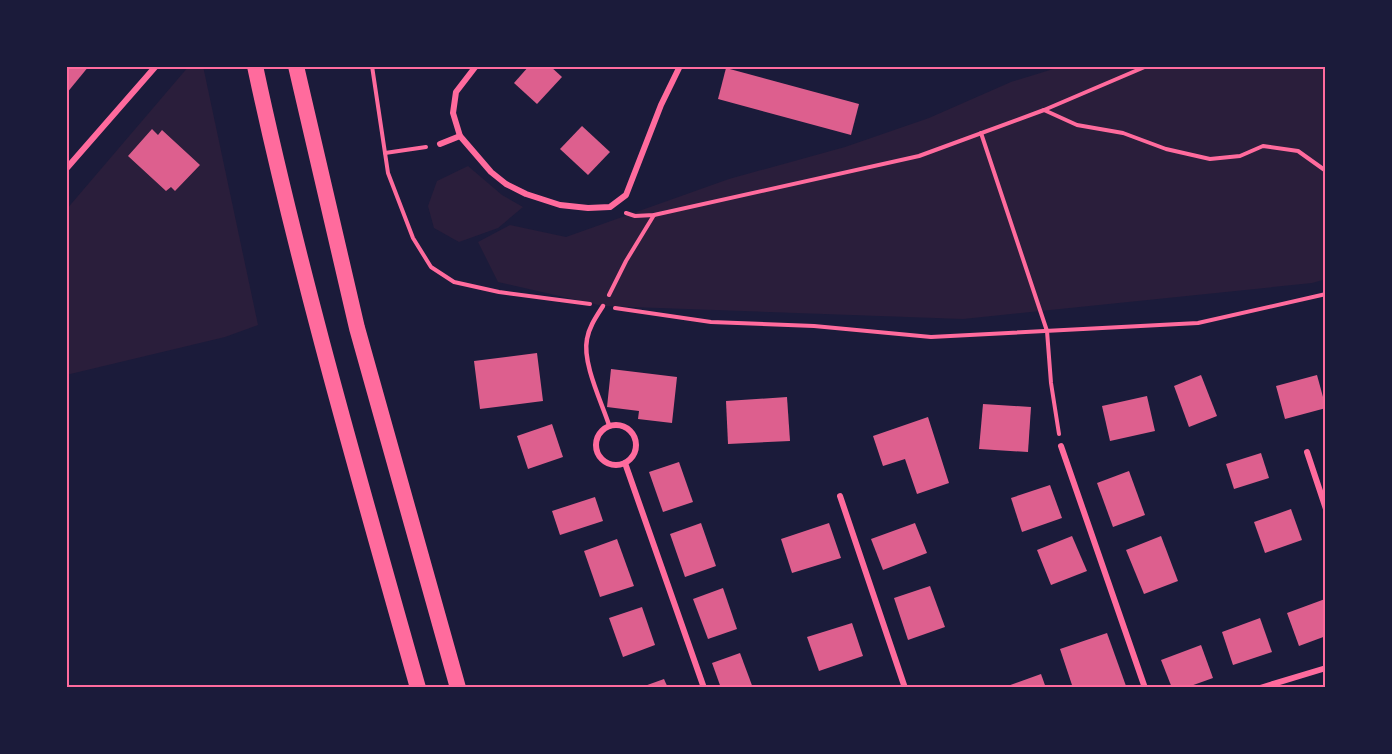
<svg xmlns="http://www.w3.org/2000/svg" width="1392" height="754" font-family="'DejaVu Sans',sans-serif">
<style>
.green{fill:#2a1e3b}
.building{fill:#dd5f8e}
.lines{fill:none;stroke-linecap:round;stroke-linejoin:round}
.path{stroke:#ff6b9d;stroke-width:4}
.service{stroke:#ff6b9d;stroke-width:4.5}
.minor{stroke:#ff6b9d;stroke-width:6}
.trunk{stroke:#ff6b9d;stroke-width:16}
.neatline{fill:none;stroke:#ff6b9d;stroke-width:2}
</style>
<rect width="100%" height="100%" fill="#1b1b3a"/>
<g class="green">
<polygon points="189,66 203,66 258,325 225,337 66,375 66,210"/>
<polygon points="1063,66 1326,66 1326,279 1312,283 963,319 603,306 498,282 478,242 510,225 566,237 729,179 845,147 929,118 1011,82"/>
<polygon points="468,166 502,195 523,207 498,228 459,242 434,228 428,206 437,181"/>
</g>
<g class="building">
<polygon points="66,66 89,66 66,94"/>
<polygon points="529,66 550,66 562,77 537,104 514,83"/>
<polygon points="726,68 859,104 851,135 718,99"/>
<polygon points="582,126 610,152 588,175 560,149"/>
<polygon points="152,129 158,135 162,130 200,165 175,191 171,187 166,191 128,156"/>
<polygon points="537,353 543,401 480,409 474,361"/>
<polygon points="611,369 677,377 672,423 638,419 639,411 607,407"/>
<polygon points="1201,375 1217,416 1189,427 1174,386"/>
<polygon points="1317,375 1326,408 1285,419 1276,386"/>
<polygon points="1147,396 1155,431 1110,441 1102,406"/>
<polygon points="787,397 790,441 728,444 726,401"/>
<polygon points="983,404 1031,407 1028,452 979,449"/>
<polygon points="928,417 949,483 917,494 905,459 883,466 873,436"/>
<polygon points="552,424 563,457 528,469 517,436"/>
<polygon points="1261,453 1269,478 1234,489 1226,464"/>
<polygon points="679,462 693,502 663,512 649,472"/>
<polygon points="1129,471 1145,515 1113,527 1097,483"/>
<polygon points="1050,485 1062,518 1022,532 1011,498"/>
<polygon points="595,497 603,521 560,535 552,511"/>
<polygon points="1291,509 1302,540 1265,553 1254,522"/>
<polygon points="701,523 716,566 685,577 670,534"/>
<polygon points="829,523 841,558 792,573 781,539"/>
<polygon points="915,523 927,553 883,570 871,539"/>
<polygon points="1072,536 1087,571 1051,585 1037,550"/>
<polygon points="1161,536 1178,581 1144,594 1126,550"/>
<polygon points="617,539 634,586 600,597 584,551"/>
<polygon points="930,586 945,627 908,640 894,598"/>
<polygon points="723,588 737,629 708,639 693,599"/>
<polygon points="1325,599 1326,636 1299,646 1287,613"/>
<polygon points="642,607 655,645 623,657 609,618"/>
<polygon points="1260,618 1272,652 1233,665 1222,632"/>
<polygon points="852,623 863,656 819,671 807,637"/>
<polygon points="1107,633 1126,686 1120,688 1073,688 1060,649"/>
<polygon points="1201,645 1213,678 1185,688 1172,688 1161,660"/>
<polygon points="740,653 753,688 721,688 712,663"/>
<polygon points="1041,674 1046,688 1002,688"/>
<polygon points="664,679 668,688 639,688"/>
</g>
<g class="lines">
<g class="path">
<polyline points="372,66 388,173 413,238 431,267 454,282 499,292 590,304"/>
<polyline points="1044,110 1077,125 1123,133 1166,149 1210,159 1240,156 1263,146 1298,151 1326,171"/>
<polyline points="981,133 1047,331 1051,383 1059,434"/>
<polyline points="385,153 426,147"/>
<polyline points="626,213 635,216 654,215 919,156 1044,110 1147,66"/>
<polyline points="609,295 626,261 654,215"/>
<polyline points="615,308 711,322 814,326 931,337 1198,323 1326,294"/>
</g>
<path class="service" d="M603,306C596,317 589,327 587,339C582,363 602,403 609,425"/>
<g class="minor">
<polyline points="476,66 456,92 453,113 460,136 491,172 506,184 526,194 560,205 588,208 610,207 626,195 661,105 680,66"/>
<polyline points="440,144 460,136"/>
<polyline points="66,169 156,66"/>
<circle cx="616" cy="445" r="20"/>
<polyline points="1061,446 1145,688"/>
<polyline points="1307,452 1326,509"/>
<polyline points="625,463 704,688"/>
<polyline points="840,496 905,688"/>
<polyline points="1260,688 1326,668"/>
</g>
<g class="trunk">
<path d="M255,66C300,276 360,482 418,688"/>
<polyline points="296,66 357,328 458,688"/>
</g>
</g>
<rect width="1392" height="754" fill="none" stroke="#1b1b3a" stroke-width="135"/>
<rect x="68" y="68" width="1256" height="618" class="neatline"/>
</svg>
